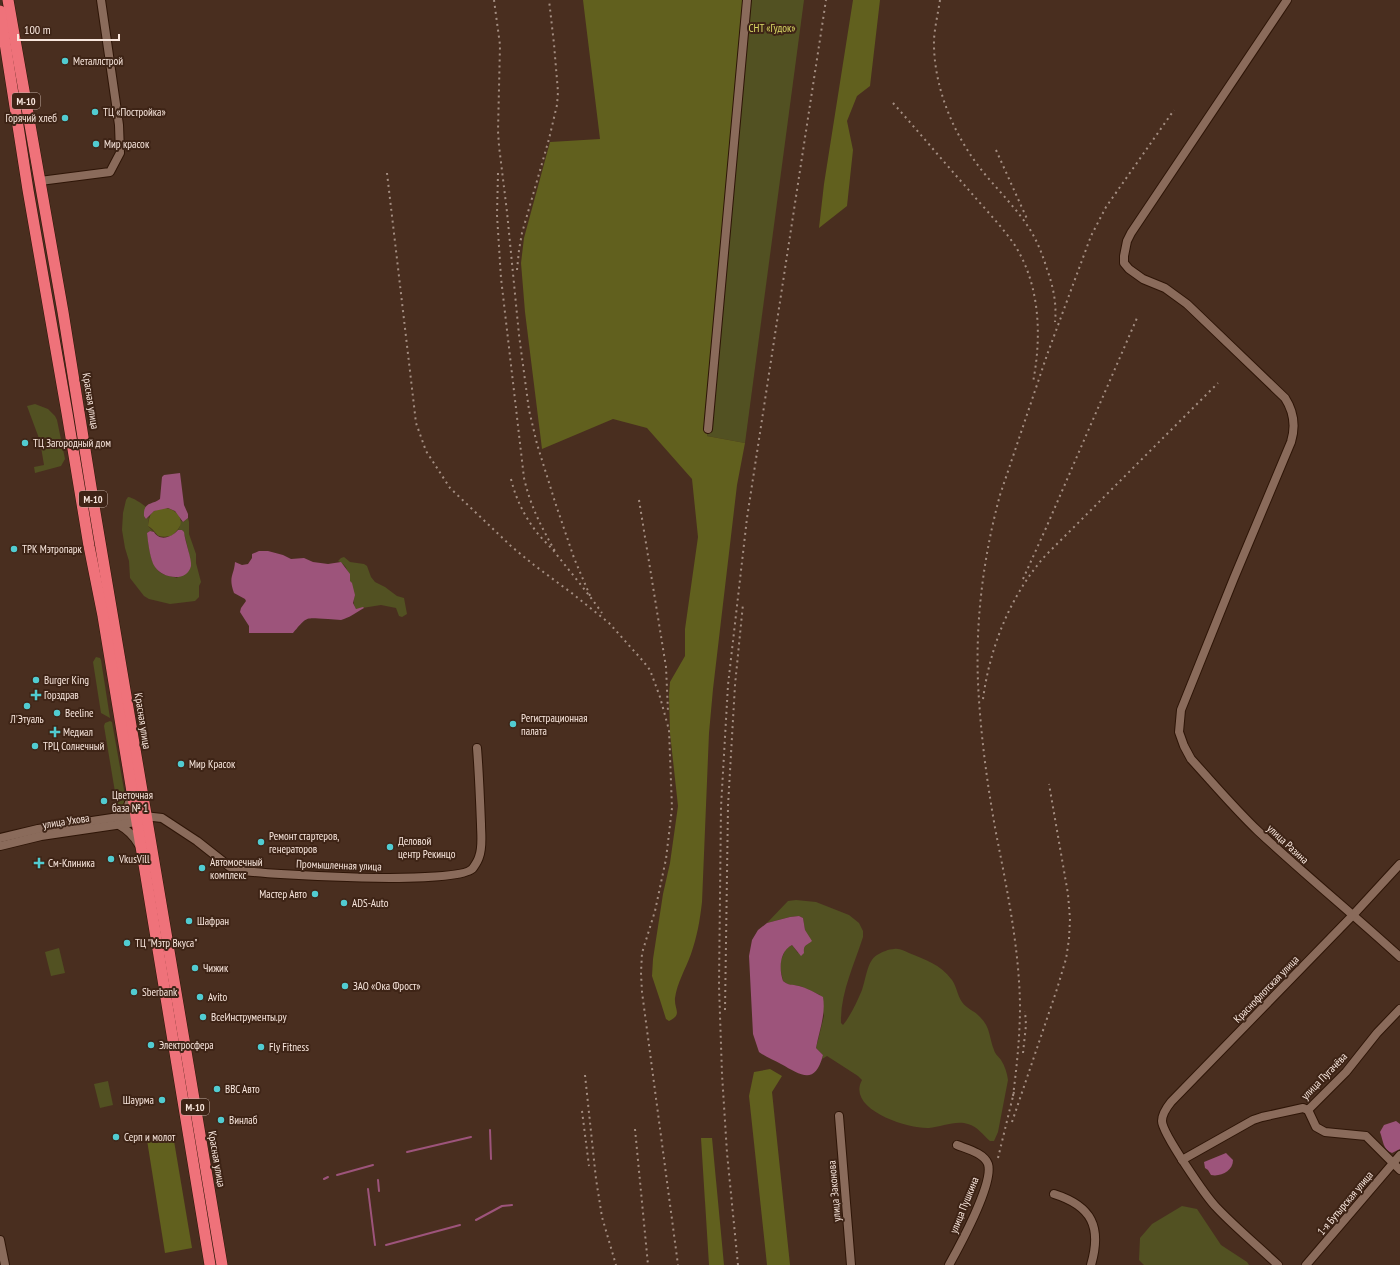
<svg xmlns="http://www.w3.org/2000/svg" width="1400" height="1265" font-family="'PT Sans Narrow',sans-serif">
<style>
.green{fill:#525122}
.forest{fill:#61601e}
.water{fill:#9d547b}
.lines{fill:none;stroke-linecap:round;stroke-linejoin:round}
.stream{stroke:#9d547b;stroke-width:2}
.minor-casing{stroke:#2e1507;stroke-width:10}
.highway-casing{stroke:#2e1507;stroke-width:12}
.minor{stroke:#8a6b5b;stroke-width:8}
.highway{stroke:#ef727a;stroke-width:11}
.rail{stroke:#a48e82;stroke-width:2;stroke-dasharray:2 4;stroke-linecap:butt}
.poi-dot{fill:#51ccd1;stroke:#3e2416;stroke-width:1.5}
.labels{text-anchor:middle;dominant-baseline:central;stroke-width:4;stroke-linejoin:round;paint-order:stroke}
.shield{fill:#3e2416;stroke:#c1aca2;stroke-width:1}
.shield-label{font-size:10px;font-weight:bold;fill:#f9e7de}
.park-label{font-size:11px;fill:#d9d864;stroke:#3e2416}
.poi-label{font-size:11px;fill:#f9e7de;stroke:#3e2416;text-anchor:start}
.street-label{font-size:11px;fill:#f9e7de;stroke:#3e2416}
</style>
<rect width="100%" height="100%" fill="#492e1f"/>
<g class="green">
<polygon points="747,0 804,0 745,443 707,436"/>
<polygon points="35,404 48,409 55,416 57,420 65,459 61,466 35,473 34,467 44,465 40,441 27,406"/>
<path d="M128,497C132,497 143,504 146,507L144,513L146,519L149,517L148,526L154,532L150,531L147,533C149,546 150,565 161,573C165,576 172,576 177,578L190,559C189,553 185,533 182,530H178L180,526V520L183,522L188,518L189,522V534L196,554V563L201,582L199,586V597L195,601L170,604L149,599L144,596L130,578L129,561L125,548L122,530L123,513L126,500Z"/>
<path d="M344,557L350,562L364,564L367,566L371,577L375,582L385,587L397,596L404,598L407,614L402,617L399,616L396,608L381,605L356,609C352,603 355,600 354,594C353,590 351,586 350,582C348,573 348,565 338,561L341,558Z"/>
<polygon points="96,657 100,658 101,660 110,718 101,713 93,662"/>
<polygon points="110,721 112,722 126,801 124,806 119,811 118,810 104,726 105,723"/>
<path d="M796,900L816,902L849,915L859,923L863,931V937C854,965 840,994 841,1023L843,1025C851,1015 857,1002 862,990C866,979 867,961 877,955C882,952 889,949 894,949C900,948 904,951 909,953C926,960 940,964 952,980C957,987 957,995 962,1002C967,1009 975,1011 980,1017C991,1028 989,1038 994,1050C995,1054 999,1057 1001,1060C1005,1066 1007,1073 1008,1080L998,1132L994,1141H990C983,1135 978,1127 968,1124C956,1120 941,1127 929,1128C907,1129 846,1109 862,1080L858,1076L827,1056L822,1059L823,1055L816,1048L824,1016L820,995L800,986L789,985L783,981L780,967L781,960L786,948L792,945L798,953C809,943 805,932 803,918L799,916L790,917L767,923L788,901Z"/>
<polygon points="59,948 65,973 51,976 45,952"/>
<polygon points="108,1081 113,1105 100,1108 94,1084"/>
<polygon points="1182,1206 1197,1209 1221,1245 1247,1262 1249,1265 1144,1265 1139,1260 1140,1238 1152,1224"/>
</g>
<g class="forest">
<path d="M583,0H747L707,436L745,443L737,485L713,689L709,733L702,902C700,920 697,937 691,954C686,968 677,983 675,998C674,1010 683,1014 669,1021L666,1019L660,1000L652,976L653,959L663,894L670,863L678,806L670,733L669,695L670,682L685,656V629L698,537L692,479L647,428L613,419L542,449L525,312L521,263L524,238L550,142L600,139Z"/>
<polygon points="853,0 880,0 870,86 857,96 847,121 853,150 847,206 819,228 824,184"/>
<path d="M163,508C172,507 184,516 180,526C178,530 174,534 171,536C154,539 159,533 148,526C150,514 150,511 163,508Z"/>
<polygon points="770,1069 782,1076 772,1092 790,1265 767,1265 749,1096 754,1072"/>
<polygon points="173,1135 192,1248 165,1253 147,1140"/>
<polygon points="701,1138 712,1138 724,1265 709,1265"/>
</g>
<g class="water">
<path d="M180,473L184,505L188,514V518L183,522L175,511L168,508L154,511L146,519L144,516C143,501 153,505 160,499L162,477L164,475Z"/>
<path d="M178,530H182L184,532C185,542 192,559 191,566C187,583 162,578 155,567C150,560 148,542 147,533L150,531L154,532C160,542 172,537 178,530Z"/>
<path d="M259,551H268L283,555L291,559L304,558L313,562L328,564L341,562L350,574V581L352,583L355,595L353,603L356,609L363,607L364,608C357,612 349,618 341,620C337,620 332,619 328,619C305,618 308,615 293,633H249V626L240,612L241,608L246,601L245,599L234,593C228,576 234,576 235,562L242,565L248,564L252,558V554Z"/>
<path d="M799,916L803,918L805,930L812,941C806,946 803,945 804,953L801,956L792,945C779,952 779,969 783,981C789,986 791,984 799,986C805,987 818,994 823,997C826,1015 819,1031 816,1048L823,1055C815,1086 801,1075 781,1064C774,1060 766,1057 759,1052L753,1034L749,956L752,940L758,930L767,923L790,917Z"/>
<path d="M1396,1121L1400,1124V1149L1392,1153C1383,1150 1383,1140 1380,1132L1384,1125Z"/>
<path d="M1226,1153L1233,1160C1233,1171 1221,1177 1211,1175L1208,1170L1205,1168L1204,1162Z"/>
</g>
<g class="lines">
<g class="stream">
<polyline points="490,1130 491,1159"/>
<polyline points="407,1152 471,1137"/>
<polyline points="337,1175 373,1165"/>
<polyline points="324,1179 328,1177"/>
<polyline points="378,1180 379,1191"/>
<polyline points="368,1189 375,1245"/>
<polyline points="476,1220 502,1206 512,1205"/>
<polyline points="386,1245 460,1225"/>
</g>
<defs>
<g id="minor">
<path d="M1287,0L1131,233L1127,241L1124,256V263L1129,269L1143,279L1165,288L1187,304L1285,398C1294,412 1296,426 1291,442L1234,578L1181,710L1179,732L1184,746L1191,759C1213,783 1234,808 1258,831C1304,874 1353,914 1400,957"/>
<polyline points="40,181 110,172 120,153 119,125 101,0"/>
<polyline points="708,429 747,0"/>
<polyline points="119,817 127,809 131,796"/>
<path d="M119,825C128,830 134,836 139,845"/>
<path d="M0,838L38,829L119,817L135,815L162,818L197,841L230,867L238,870C267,875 461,886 473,868C475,865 478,861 479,857C483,847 481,834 481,824C480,798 479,773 477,748"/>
<polyline points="0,846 41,836 136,822 142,819"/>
<polyline points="1308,1110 1316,1127 1325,1132 1366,1136 1400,1170"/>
<polyline points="839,1116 851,1265"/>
<polyline points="1182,1160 1253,1120 1262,1117 1303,1108 1308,1110 1346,1072 1377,1033 1400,1009"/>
<path d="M1054,1194C1092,1206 1102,1227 1091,1265"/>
<polyline points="0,1240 5,1265"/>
<path d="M949,1265C959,1247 994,1183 988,1164C984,1153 967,1149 957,1145"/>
<path d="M1278,1265C1258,1246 1236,1228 1217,1208C1207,1198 1162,1133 1162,1121C1162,1114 1167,1107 1171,1102L1354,914L1400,864"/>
<polyline points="1306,1265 1400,1155"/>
</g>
<g id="highway">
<polyline points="8,0 63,312 95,512 222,1265"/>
<polyline points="0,11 28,190 67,413 89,546 103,616 210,1265"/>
</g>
</defs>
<use href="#minor" class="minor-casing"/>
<use href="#highway" class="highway-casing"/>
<use href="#minor" class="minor"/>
<use href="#highway" class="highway"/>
<g class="rail">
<polyline points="494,0 500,45 498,131 499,146 507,212 519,335 529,410 537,444 555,502 574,558 591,598"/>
<path d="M940,0C938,13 935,26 934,39C933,79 948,121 970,154C986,179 1010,200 1027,225C1036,238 1042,253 1047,269C1053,286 1057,304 1055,322"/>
<path d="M893,103C918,131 942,160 967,188C982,206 1000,224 1014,244C1040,284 1042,336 1033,382"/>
<polyline points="996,150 1028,221"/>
<polyline points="387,173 416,423 426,451 450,488 512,547 534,565 573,594 609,623 643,661 650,670 660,697 669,730 672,808 666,859 655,911 642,953 641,973 642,992 678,1265"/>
<path d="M498,173L497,215L501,278L524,478C531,508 541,526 556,553"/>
<polyline points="517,270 519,250 522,233 549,139 557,105 558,92 554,44 549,0"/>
<path d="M511,479C516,500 525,517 538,534C544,541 551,547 557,555C572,574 588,593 602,613"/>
<polyline points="639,500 666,667 668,712"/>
<polyline points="1023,579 1046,528 1137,318"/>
<path d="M983,699C990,647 1010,596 1045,556L1218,383"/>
<polyline points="725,1010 728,806 735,685 743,604"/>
<polyline points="1023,1053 1026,1025 1025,1011"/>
<polyline points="585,1075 596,1179 602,1217 616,1265"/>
<path d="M1013,1096C1017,1065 1020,1035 1020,1005C1019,947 1007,889 996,833C988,789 982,745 979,700C974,631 982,562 1000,495L1047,355L1091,236L1106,207L1174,110"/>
<polyline points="582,1111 589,1166"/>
<polyline points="1012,1122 1057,989 1066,959 1069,939 1070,919 1068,894 1049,784"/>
<polyline points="635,1129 648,1265"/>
<polyline points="998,1158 1014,1092"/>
<polyline points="738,1265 727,1153 722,1074 719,986 721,807 728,685 747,518 826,0"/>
</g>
</g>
<g class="poi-dot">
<circle cx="65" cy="61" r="4"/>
<circle cx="95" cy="112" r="4"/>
<circle cx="65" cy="118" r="4"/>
<circle cx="96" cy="144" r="4"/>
<circle cx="25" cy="443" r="4"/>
<circle cx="14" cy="549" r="4"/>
<circle cx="36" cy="680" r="4"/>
<path d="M34 689h4v4h4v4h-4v4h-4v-4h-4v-4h4z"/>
<circle cx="27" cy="706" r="4"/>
<circle cx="57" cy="713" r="4"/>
<circle cx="513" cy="724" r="4"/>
<path d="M53 726h4v4h4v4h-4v4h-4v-4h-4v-4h4z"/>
<circle cx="35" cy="746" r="4"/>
<circle cx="181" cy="764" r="4"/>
<circle cx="104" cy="801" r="4"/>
<circle cx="261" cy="842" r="4"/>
<circle cx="390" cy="847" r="4"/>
<circle cx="111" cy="859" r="4"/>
<path d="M37 857h4v4h4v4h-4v4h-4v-4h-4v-4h4z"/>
<circle cx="202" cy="868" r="4"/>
<circle cx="315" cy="894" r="4"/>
<circle cx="344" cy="903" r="4"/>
<circle cx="189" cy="921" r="4"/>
<circle cx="127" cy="943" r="4"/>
<circle cx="195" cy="968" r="4"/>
<circle cx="345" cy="986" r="4"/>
<circle cx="134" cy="992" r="4"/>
<circle cx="200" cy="997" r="4"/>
<circle cx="203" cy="1017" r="4"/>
<circle cx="151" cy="1045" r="4"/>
<circle cx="261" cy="1047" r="4"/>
<circle cx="217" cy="1089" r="4"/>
<circle cx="162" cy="1100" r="4"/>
<circle cx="221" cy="1120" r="4"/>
<circle cx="116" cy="1137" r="4"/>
</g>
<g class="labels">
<g class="shield">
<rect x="12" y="93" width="28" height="16" rx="3"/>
<rect x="79" y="491" width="28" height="16" rx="3"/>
<rect x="181" y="1099" width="28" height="16" rx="3"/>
</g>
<g class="shield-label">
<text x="26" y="101">М-10</text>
<text x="93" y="499">М-10</text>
<text x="195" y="1107">М-10</text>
</g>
<g class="park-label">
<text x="772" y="28">СНТ «Гудок»</text>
</g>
<g class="poi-label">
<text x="73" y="61">Металлстрой</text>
<text x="103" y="112">ТЦ «Постройка»</text>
<text x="57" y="118" text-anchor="end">Горячий хлеб</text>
<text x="104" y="144">Мир красок</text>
<text x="33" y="443">ТЦ Загородный дом</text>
<text x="22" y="549">ТРК Мэтропарк</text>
<text x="44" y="680">Burger King</text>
<text x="44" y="695">Горздрав</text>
<text x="65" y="713">Beeline</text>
<text x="521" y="718">Регистрационная<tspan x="521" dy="13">палата</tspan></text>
<text x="27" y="719" text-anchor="middle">Л'Этуаль</text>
<text x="63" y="732">Медиал</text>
<text x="43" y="746">ТРЦ Солнечный</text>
<text x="189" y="764">Мир Красок</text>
<text x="112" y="795">Цветочная<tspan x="112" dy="13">база № 1</tspan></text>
<text x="269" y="836">Ремонт стартеров,<tspan x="269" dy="13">генераторов</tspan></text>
<text x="398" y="841">Деловой<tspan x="398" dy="13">центр Рекинцо</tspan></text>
<text x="119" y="859">VkusVill</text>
<text x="210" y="862">Автомоечный<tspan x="210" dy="13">комплекс</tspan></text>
<text x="48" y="863">См-Клиника</text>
<text x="307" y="894" text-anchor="end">Мастер Авто</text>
<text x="352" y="903">ADS-Auto</text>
<text x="197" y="921">Шафран</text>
<text x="135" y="943">ТЦ "Мэтр Вкуса"</text>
<text x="203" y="968">Чижик</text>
<text x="353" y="986">ЗАО «Ока Фрост»</text>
<text x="142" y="992">Sberbank</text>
<text x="208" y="997">Avito</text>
<text x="211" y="1017">ВсеИнструменты.ру</text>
<text x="159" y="1045">Электросфера</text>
<text x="269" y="1047">Fly Fitness</text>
<text x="225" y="1089">ВВС Авто</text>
<text x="154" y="1100" text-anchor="end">Шаурма</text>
<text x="229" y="1120">Винлаб</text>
<text x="124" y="1137">Серп и молот</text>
</g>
<g class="street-label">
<text transform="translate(91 401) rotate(81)">Красная улица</text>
<text transform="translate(143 721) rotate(81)">Красная улица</text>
<text transform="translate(66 821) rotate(-9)">улица Ухова</text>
<text transform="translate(1288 844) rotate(43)">улица Разина</text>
<text transform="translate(339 865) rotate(2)">Промышленная улица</text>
<text transform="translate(1266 989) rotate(-46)">Краснофлотская улица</text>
<text transform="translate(1324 1076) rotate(-46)">улица Пугачёва</text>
<text transform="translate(217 1159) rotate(80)">Красная улица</text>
<text transform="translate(834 1191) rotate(-95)">улица Законова</text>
<text transform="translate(1345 1203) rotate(-50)">1-я Бутырская улица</text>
<text transform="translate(964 1205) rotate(-68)">улица Пушкина</text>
</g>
</g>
<path d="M18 34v6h101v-6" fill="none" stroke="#f9e7de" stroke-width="2"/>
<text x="24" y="34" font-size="12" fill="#f9e7de" stroke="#3e2416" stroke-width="3" paint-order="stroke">100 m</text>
</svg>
